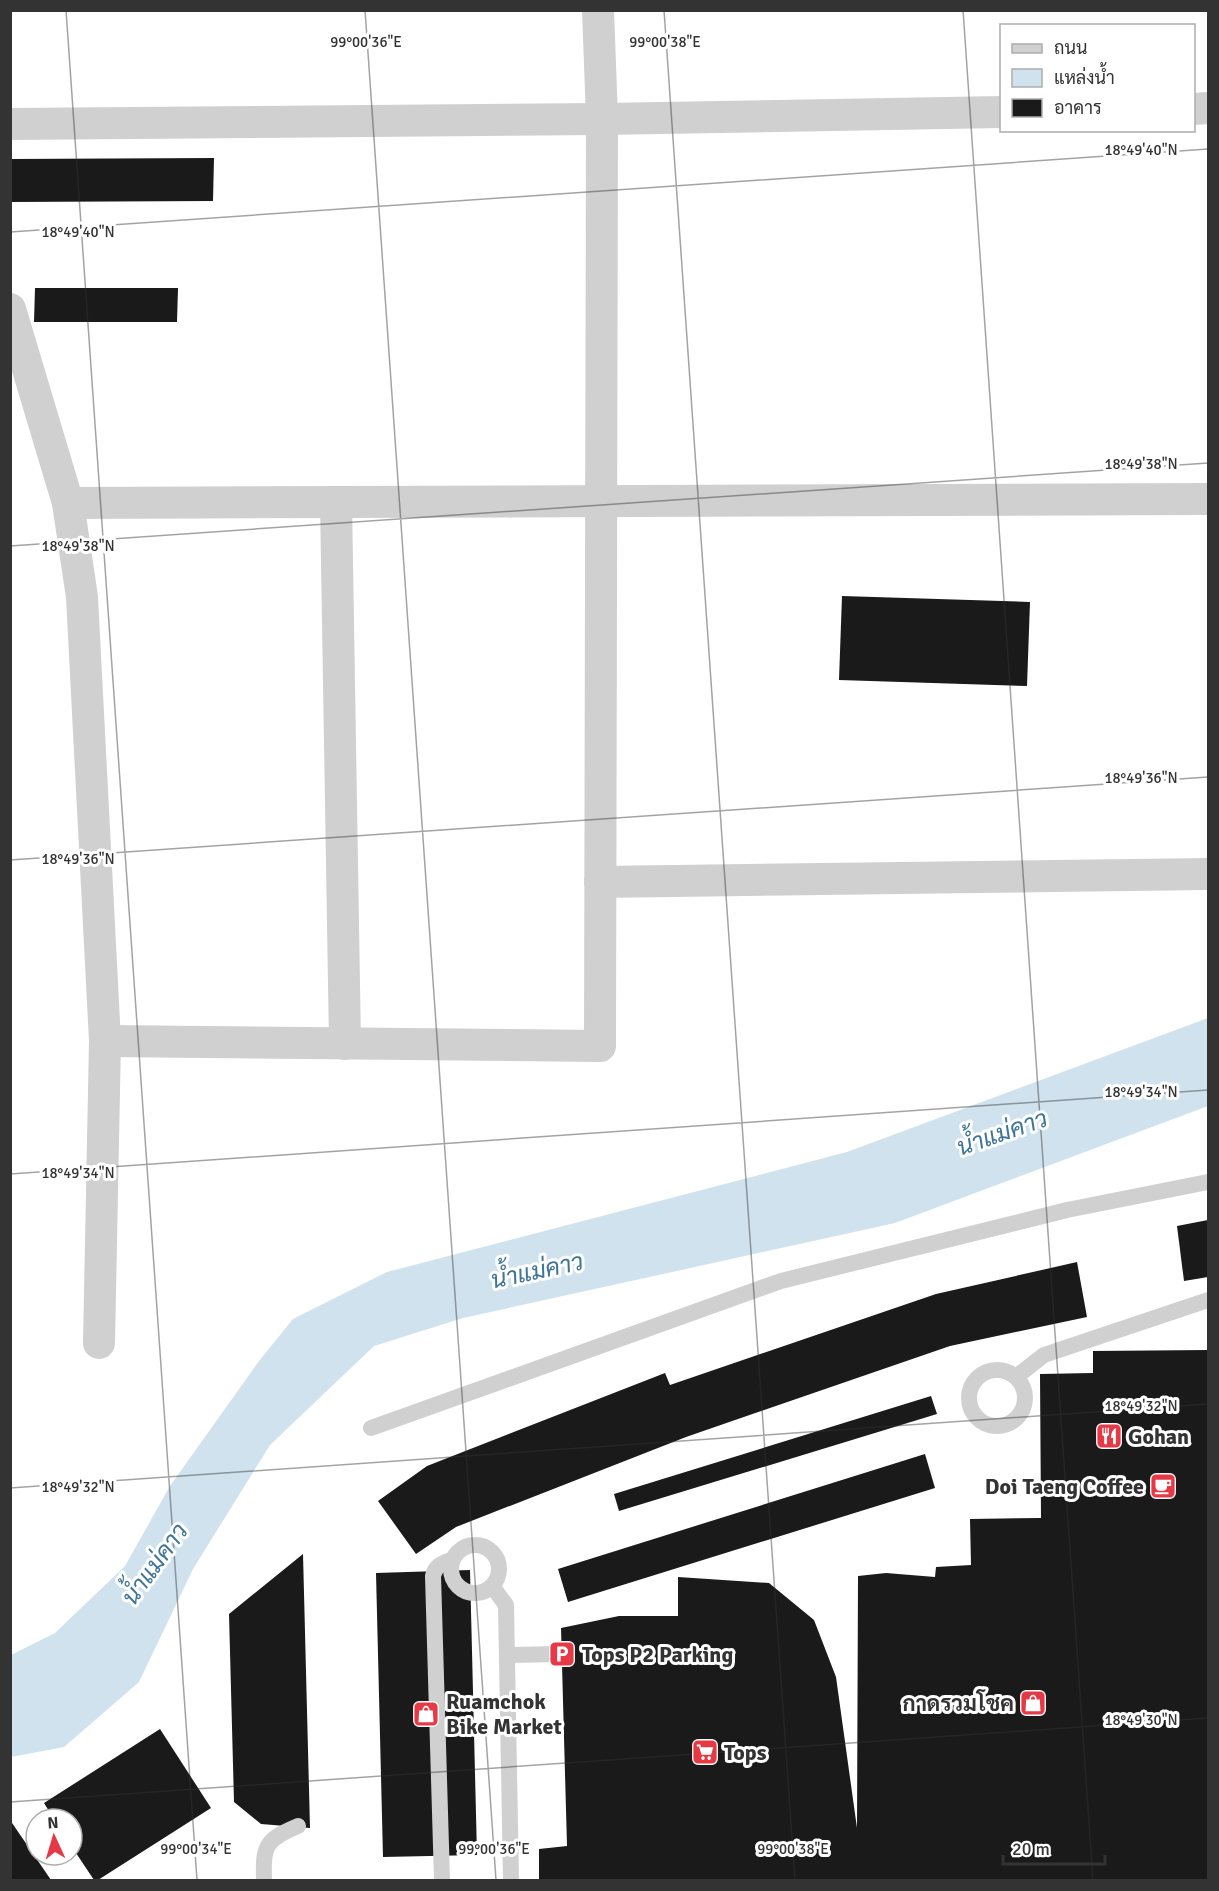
<svg xmlns="http://www.w3.org/2000/svg" width="1219" height="1891" font-family="Signika,Sarabun,sans-serif">
	<style>
		.water { fill: #cfe2ee }
		.building { fill: #1a1a1a }
		.lines { fill: none; stroke-linecap: round; stroke-linejoin: round }
		.service { stroke: #d0d0d0; stroke-width: 16 }
		.minor { stroke: #d0d0d0; stroke-width: 32 }
		.ticks { fill: none; stroke: #333; stroke-width: 1.5; stroke-opacity: 0.45 }
		.labels { text-anchor: middle; dominant-baseline: central; stroke-width: 6; stroke-linejoin: round; paint-order: stroke }
		.poi-label { font-size: 22px; font-weight: bold; fill: #333; stroke: #fff; text-anchor: start }
		.water-label { font-size: 24px; font-style: italic; fill: #3f7597; stroke: #fff }
		.ticks-label { font-size: 15px; text-anchor: middle; fill: #333; stroke: #fff; stroke-width: 6; stroke-linejoin: round; paint-order: stroke }
	</style>
	<rect width="100%" height="100%" fill="#fff"/>
	<path class="water" d="M1208,1018V1106L895,1223L463,1318L374,1346L270,1445L193,1569L139,1682L64,1747L11,1757V1655L55,1633L125,1566L170,1486L259,1361L293,1319L387,1272L847,1152Z"/>
	<g class="building">
		<path d="M214,158L213,201L10,202V159Z"/>
		<path d="M35,288H178L177,322H34Z"/>
		<path d="M842,596L1030,602L1027,686L839,680Z"/>
		<path d="M1208,1220V1277L1184,1281L1177,1226Z"/>
		<path d="M1077,1262L1087,1317L950,1346L686,1437L456,1527L416,1554L378,1501L427,1466L665,1373L670,1385L936,1294Z"/>
		<path d="M1208,1350V1880H539V1849L567,1846L561,1628L619,1616H678V1577L769,1583L814,1620L836,1677L857,1828L858,1576L886,1573L935,1577L936,1567L971,1565L970,1519L1041,1518L1040,1374L1093,1373V1351Z"/>
		<path d="M931,1396L937,1414L619,1511L614,1494Z"/>
		<path d="M925,1454L935,1488L568,1602L558,1569Z"/>
		<path d="M303,1554L310,1828L261,1824L234,1802L229,1614Z"/>
		<path d="M470,1570L477,1855L383,1857L376,1573Z"/>
		<path d="M160,1729L211,1808L98,1880H94L72,1847V1819H54L44,1803Z"/>
		<path d="M10,1820L51,1880H10Z"/>
	</g>
	<g class="lines">
		<g class="service">
			<circle cx="997" cy="1398" r="28"/>
			<path d="M1016,1377L1044,1355L1208,1300"/>
			<path d="M371,1428L781,1281L1067,1210L1208,1182"/>
			<circle cx="475" cy="1569" r="24"/>
			<path d="M492,1586L506,1605L511,1880"/>
			<path d="M507,1655L562,1654"/>
			<path d="M264,1880C263,1846 265,1840 298,1826"/>
			<path d="M442,1880L433,1576C435,1566 442,1563 451,1560"/>
		</g>
		<g class="minor">
			<path d="M1194,109L1208,108"/>
			<path d="M10,124L602,119L1002,112"/>
			<path d="M10,309L68,503L82,597L105,1041L99,1343"/>
			<path d="M336,502L345,1044"/>
			<path d="M68,503L1208,499"/>
			<path d="M600,882L1208,874"/>
			<path d="M105,1041L600,1046L602,119L598,10"/>
		</g>
	</g>
	<path class="ticks" d="M66,10L197,1880M365,10L496,1880M664,10L795,1880M963,10L1093,1880M10,232L1208,149M10,546L1208,463M10,860L1208,777M10,1174L1208,1090M10,1488L1208,1404M10,1802L1208,1718"/>
	<defs>
		<symbol id="restaurant-square" viewBox="-11 -11 22 22"><rect x="-9" y="-9" width="18" height="18" rx="4" fill="#e63946" stroke="#fff"/><path d="M-5-6h1v4h1v-4h1v4h1v-4h1v5L-1.5 .5V6h-2V.5L-5-1ZM5-6V6H3V1.5H1.5Q1.5-4 5-6Z" fill="#fff"/></symbol>
		<symbol id="cafe-square" viewBox="-11 -11 22 22"><rect x="-9" y="-9" width="18" height="18" rx="4" fill="#e63946" stroke="#fff"/><path d="M-5.5-4.5H6V0H3Q3 3.5 0 3.5H-2.5Q-5.5 3.5-5.5 0ZM3-3.2v2h1.7v-2ZM-6 4.5H4V6H-6Z" fill="#fff"/></symbol>
		<symbol id="parking-square" viewBox="-11 -11 22 22"><rect x="-9" y="-9" width="18" height="18" rx="4" fill="#e63946" stroke="#fff"/><path d="M-3.5-5.5H1a3.5 3.5 0 0 1 0 7H-1V5.5H-3.5ZM-1-3.4V-.6H.8a1.4 1.4 0 0 0 0-2.8Z" fill="#fff"/></symbol>
		<symbol id="shop-square" viewBox="-11 -11 22 22"><rect x="-9" y="-9" width="18" height="18" rx="4" fill="#e63946" stroke="#fff"/><path d="M-5-2.5h2.3a2.7 3.5 0 0 1 5.4 0H5L5.5 6h-11ZM-1.5-2.5h3a1.5 2.3 0 0 0-3 0Z" fill="#fff"/></symbol>
		<symbol id="supermarket-square" viewBox="-11 -11 22 22"><rect x="-9" y="-9" width="18" height="18" rx="4" fill="#e63946" stroke="#fff"/><path d="M-6-5.5h2.5l.6 2H6L4.5 2H-2.5L-4.4-4H-6ZM-1.5 3.2a1.3 1.3 0 1 0 .1 0ZM3 3.2a1.3 1.3 0 1 0 .1 0Z" fill="#fff"/></symbol>
	</defs>
	<g fill-rule="evenodd">
		<use href="#restaurant-square" x="1094" y="1421" width="30" height="30"/>
		<use href="#cafe-square" x="1148" y="1471" width="30" height="30"/>
		<use href="#parking-square" x="547" y="1639" width="30" height="30"/>
		<use href="#shop-square" x="1018" y="1688" width="30" height="30"/>
		<use href="#shop-square" x="411" y="1699" width="30" height="30"/>
		<use href="#supermarket-square" x="690" y="1737" width="30" height="30"/>
	</g>
	<g class="labels">
		<g class="poi-label">
			<text x="1128" y="1436">Gohan</text>
			<text x="1144" y="1486" text-anchor="end">Doi Taeng Coffee</text>
			<text x="582" y="1654">Tops P2 Parking</text>
			<text x="446" y="1701">Ruamchok<tspan x="446" dy="25">Bike Market</tspan></text>
			<text x="1014" y="1703" text-anchor="end">กาดรวมโชค</text>
			<text x="724" y="1752">Tops</text>
		</g>
		<g class="water-label">
			<text transform="translate(1002 1133) rotate(-19)">น้ำแม่คาว</text>
			<text transform="translate(537 1271) rotate(-12)">น้ำแม่คาว</text>
			<text transform="translate(155 1564) rotate(-54)">น้ำแม่คาว</text>
		</g>
	</g>
	<g class="ticks-label">
		<text x="366" y="47">99°00'36"E</text>
		<text x="665" y="47">99°00'38"E</text>
		<text x="1141" y="155">18°49'40"N</text>
		<text x="78" y="237">18°49'40"N</text>
		<text x="1141" y="469">18°49'38"N</text>
		<text x="78" y="551">18°49'38"N</text>
		<text x="1141" y="783">18°49'36"N</text>
		<text x="78" y="864">18°49'36"N</text>
		<text x="1141" y="1097">18°49'34"N</text>
		<text x="78" y="1178">18°49'34"N</text>
		<text x="1141" y="1411">18°49'32"N</text>
		<text x="78" y="1492">18°49'32"N</text>
		<text x="1141" y="1725">18°49'30"N</text>
		<text x="196" y="1854">99°00'34"E</text>
		<text x="494" y="1854">99°00'36"E</text>
		<text x="793" y="1854">99°00'38"E</text>
	</g>
	<rect width="1219" height="1891" fill="none" stroke="#333333" stroke-width="24"/>
	<rect x="1000" y="24" width="195" height="108" fill="#ffffff" stroke="#adadad" stroke-width="1.5"/>
	<rect x="1012" y="44" width="30" height="9" fill="#d0d0d0" stroke="#adadad" stroke-width="1.5"/>
	<text x="1054" y="54" font-size="18" fill="#333333">ถนน</text>
	<rect x="1012" y="69" width="30" height="18" fill="#cfe2ee" stroke="#adadad" stroke-width="1.5"/>
	<text x="1054" y="84" font-size="18" fill="#333333">แหล่งน้ำ</text>
	<rect x="1012" y="99" width="30" height="18" fill="#1a1a1a" stroke="#adadad" stroke-width="1.5"/>
	<text x="1054" y="114" font-size="18" fill="#333333">อาคาร</text>
	<g transform="translate(54 1837) rotate(356)"><circle r="28" fill="#ffffff" stroke="#adadad" stroke-width="1.5"/>
	<path d="M0-4.5L10 22L0 15L-10 22Z" fill="#e63946"/>
	<text y="-9" font-size="16" font-weight="bold" text-anchor="middle" fill="#333333">N</text>
	</g>
	<path d="M1003 1855v9h102v-9" fill="none" stroke="#333333" stroke-width="3"/>
	<text x="1012" y="1855" font-size="18" fill="#333333" stroke="#ffffff" stroke-width="4.5" paint-order="stroke">20 m</text>
</svg>
